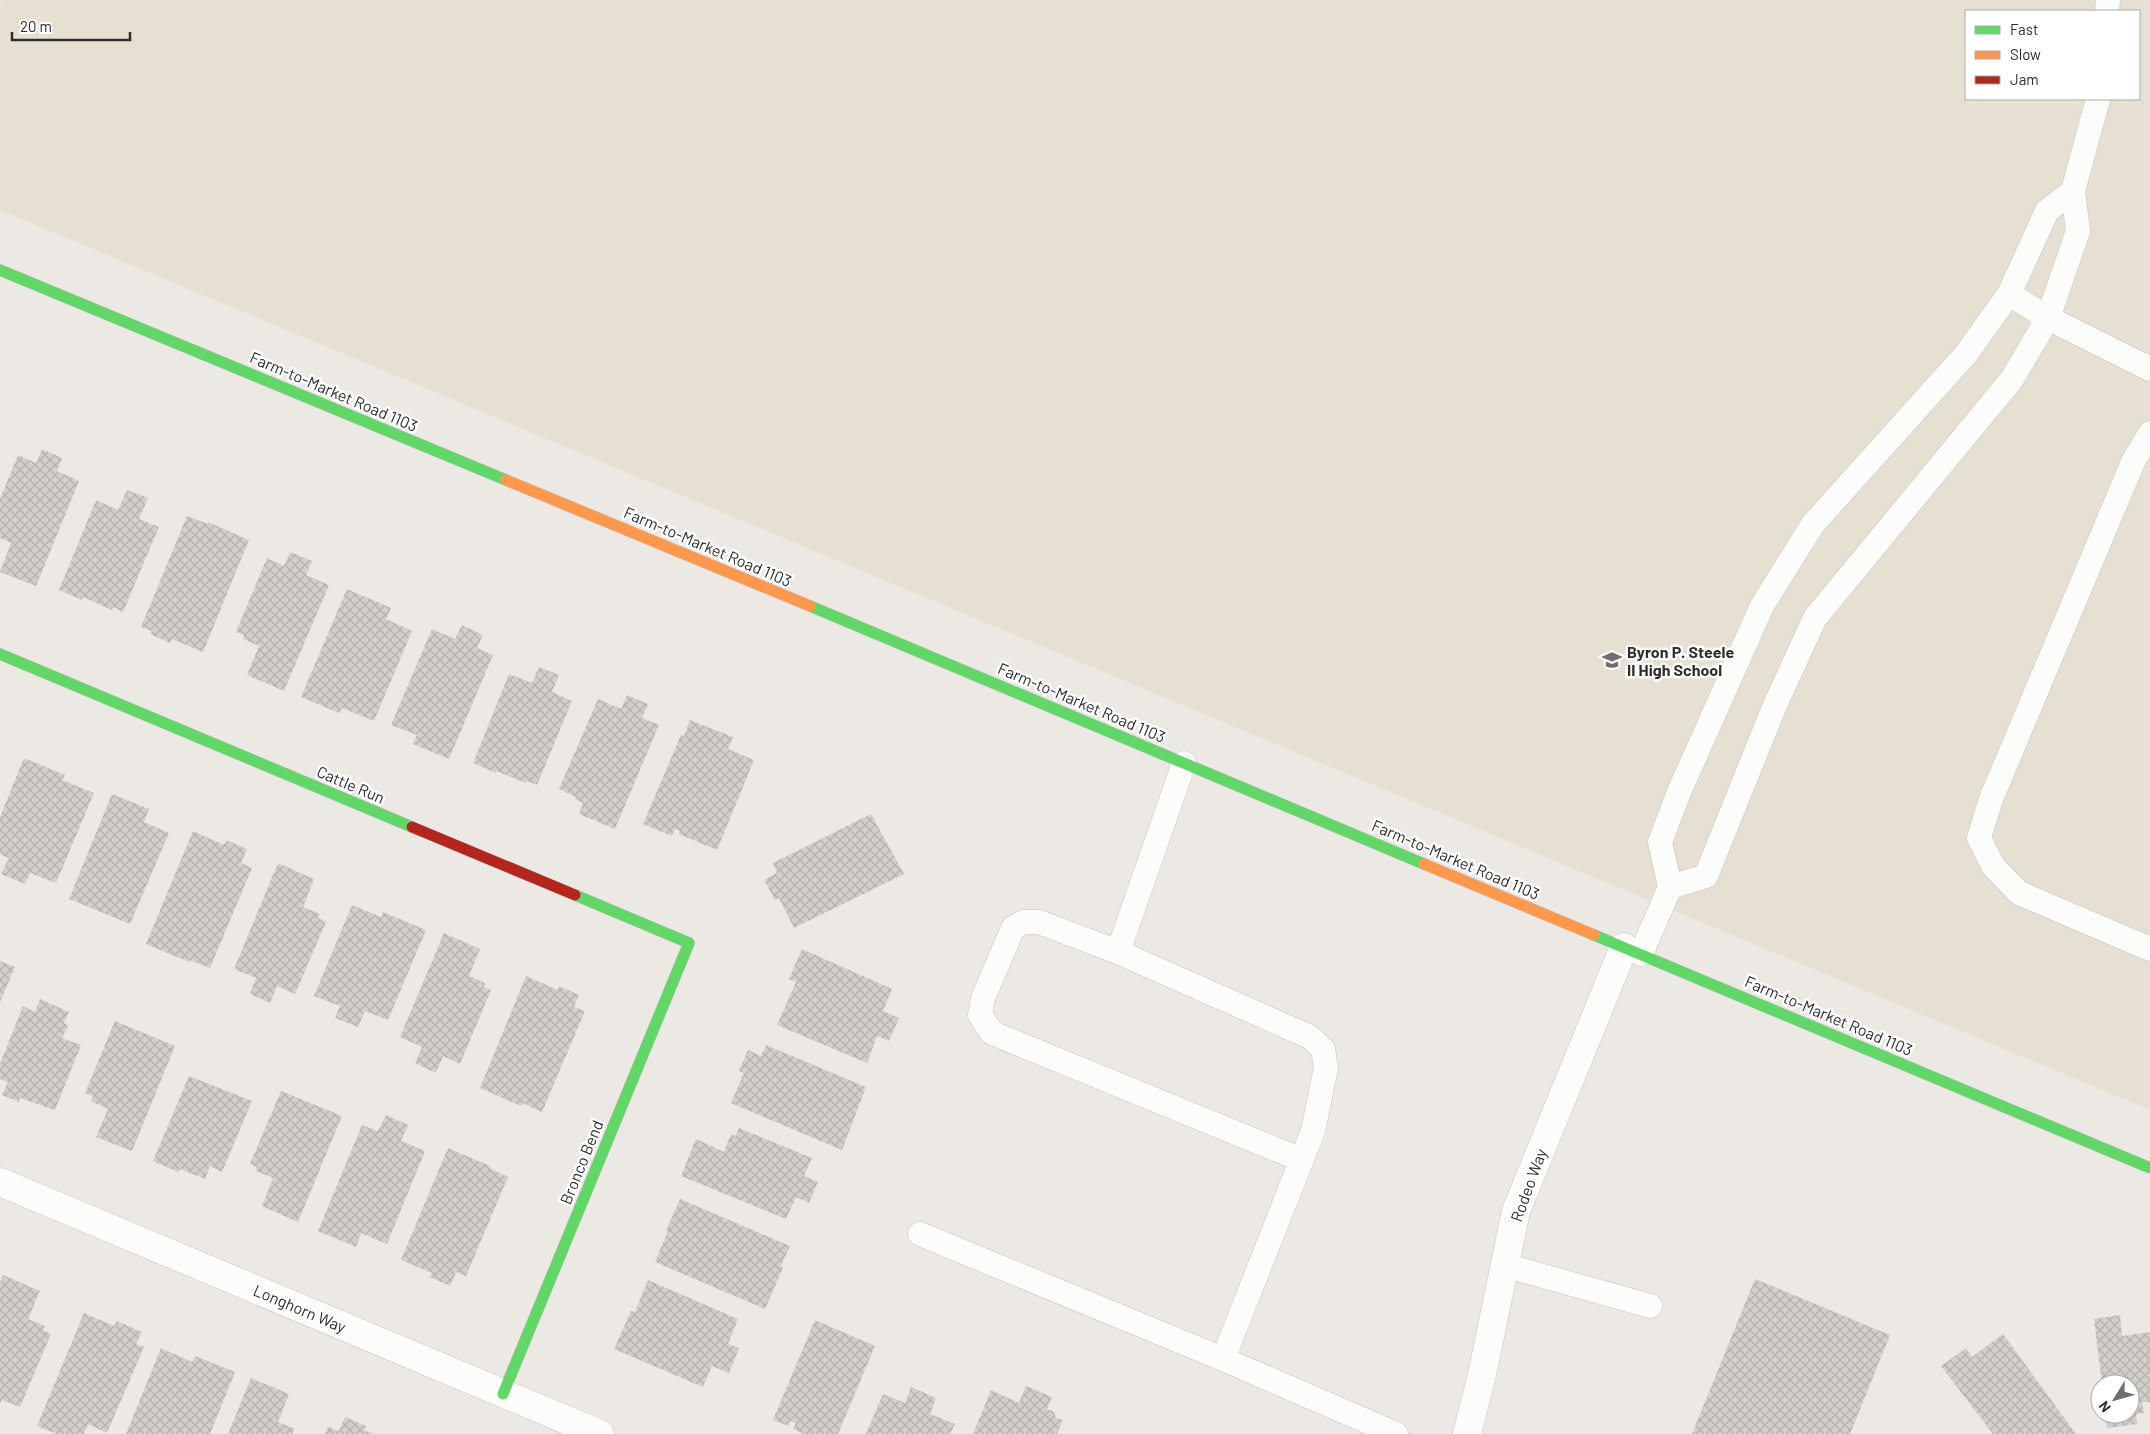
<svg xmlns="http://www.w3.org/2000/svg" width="2150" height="1434" font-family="Barlow,sans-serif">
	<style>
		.education { fill: #e6e0d3; fill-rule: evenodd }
		.building { fill: url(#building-cross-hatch) }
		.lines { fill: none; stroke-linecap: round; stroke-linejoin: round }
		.lane-casing { stroke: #c5c4c5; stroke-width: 25 }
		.street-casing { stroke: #c5c4c5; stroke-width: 29 }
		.fast-casing { stroke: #c5c4c5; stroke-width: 12 }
		.slow-casing { stroke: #c5c4c5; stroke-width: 12 }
		.jam-casing { stroke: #c5c4c5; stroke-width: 12 }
		.lane { stroke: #fcfcfb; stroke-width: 24 }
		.street { stroke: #fcfcfb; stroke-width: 28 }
		.fast { stroke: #63d668; stroke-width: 11 }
		.slow { stroke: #ff974d; stroke-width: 11 }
		.jam { stroke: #b3261e; stroke-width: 11 }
		.labels { text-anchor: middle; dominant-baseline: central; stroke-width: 5; stroke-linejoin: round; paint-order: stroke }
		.street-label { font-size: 16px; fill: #2e2e2e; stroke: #fff }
		.poi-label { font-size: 16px; font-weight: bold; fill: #2e2e2e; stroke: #fff; text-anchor: start }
	</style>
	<defs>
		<pattern id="building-cross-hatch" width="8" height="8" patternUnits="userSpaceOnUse" patternTransform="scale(1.25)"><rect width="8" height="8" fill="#d1cecb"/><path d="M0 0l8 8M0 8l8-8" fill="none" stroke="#b4b1af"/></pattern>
	</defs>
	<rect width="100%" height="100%" fill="#ece8e4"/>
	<path class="education" d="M2,0H2150V1110L0,210V5ZM1966,11H2139V99H1966Z"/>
	<g class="building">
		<path d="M42,449L62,458L57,471L79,481L36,586L0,572L11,543L0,538V499L18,455L36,463Z"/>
		<path d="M127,490L148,498L139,519L159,527L123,612L113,607L112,610L83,597L82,600L59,590L96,500L118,510Z"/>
		<path d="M187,516L208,524V522L249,540L203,652L172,639L170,643L150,634L152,631L141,627Z"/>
		<path d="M290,552L312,561L306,575L329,585L284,691L247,675L259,646L243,639L244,635L236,632L267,558L284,566Z"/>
		<path d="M347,589L391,608L386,619L412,631L374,721L342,708L339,713L301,697Z"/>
		<path d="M462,625L483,635L477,648L493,655L449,759L413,744L417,735L391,725L432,629L455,639Z"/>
		<path d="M539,667L559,675L552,692L572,701L537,785L527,781L526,783L496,771V773L473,763L509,674L532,683Z"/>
		<path d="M627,695L648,704L642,718L659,725L615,829L579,814L583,803L575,799L576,797L559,789L598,699L621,709Z"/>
		<path d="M690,720L733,737L728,749L754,760L717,850L679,834L680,831L675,829L672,836L643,824L681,735L684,736Z"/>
		<path d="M24,758L65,775L62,780L94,793L56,883L30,873L25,884L1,874L9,858L0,854V817Z"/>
		<path d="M112,794L149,809L144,822L169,833L130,924L69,899Z"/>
		<path d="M871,814L904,874L794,928L779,898L775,900L764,880L777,873L773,863Z"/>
		<path d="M193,831L224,845L226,840L247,849L241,863L252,868L210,968L189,960V962L146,944Z"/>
		<path d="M278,863L314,879L303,907L320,914L318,918L326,922L295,994L277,986L270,1003L250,994L256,978L234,969Z"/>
		<path d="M352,905L381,917L383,912L426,930L388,1020L365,1011L358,1027L335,1018L340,1006L314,996Z"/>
		<path d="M444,933L480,949L469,976L485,983L484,987L491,990L460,1064L443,1056L436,1073L415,1063L422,1047L400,1037Z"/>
		<path d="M802,949L892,989L883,1011L899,1018L889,1041L877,1036L867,1063L777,1025L796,982L789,979Z"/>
		<path d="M0,961L15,967L0,1002Z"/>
		<path d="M526,976L558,990L559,986L579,995L574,1007L585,1011L542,1112L522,1103L521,1106L480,1088Z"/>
		<path d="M40,999L69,1012L64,1023L68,1026L62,1038L81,1045L55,1110L20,1098L19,1102L2,1095L8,1082L0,1079V1064L23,1006L35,1012Z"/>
		<path d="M115,1021L175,1046L132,1151L96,1137L108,1109L91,1101L93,1096L85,1093Z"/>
		<path d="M766,1045L866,1087L842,1150L731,1103L744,1073L739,1071L748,1050L761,1056Z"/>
		<path d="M189,1076L252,1101L222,1172L210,1166L205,1179L180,1169L178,1172L153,1161Z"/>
		<path d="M281,1091L342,1116L298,1222L262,1206L273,1178L256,1171L257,1167L250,1164Z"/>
		<path d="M386,1115L408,1125L401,1141L425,1151L387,1244L361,1233L356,1247L318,1231L362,1125L378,1131Z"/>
		<path d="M739,1128L812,1158L804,1176L818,1182L809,1203L796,1197L786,1219L681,1176L696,1139L724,1152L731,1134L736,1136Z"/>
		<path d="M448,1148L490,1166L489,1168L508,1177L466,1276L456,1272L450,1286L430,1277L432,1273L401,1260Z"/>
		<path d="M680,1199L790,1246L781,1266L783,1268L765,1309L655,1262L668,1231H666Z"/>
		<path d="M3,1275L40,1291L28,1319L45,1326L43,1330L51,1334L20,1407L2,1400L0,1404V1283Z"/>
		<path d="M1755,1279L1890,1335L1850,1434H1692Z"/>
		<path d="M648,1280L738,1319L728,1344L739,1348L729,1373L712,1366L703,1387L614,1349L631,1311L635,1312Z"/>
		<path d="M84,1313L114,1326L117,1321L142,1332L136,1344L144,1347L107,1433L88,1424L84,1434H57L37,1426Z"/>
		<path d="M2120,1315L2122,1336L2150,1332V1402H2142L2144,1413L2136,1414L2137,1424L2107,1428L2106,1414H2130V1384H2102L2094,1319Z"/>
		<path d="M815,1320L875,1346L838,1434H804L793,1429L796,1423L790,1421L789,1426L773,1420Z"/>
		<path d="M2003,1334L2076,1434H1993L1941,1366L1966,1348L1972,1357Z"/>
		<path d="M161,1348L192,1362L195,1356L235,1372L210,1434H126Z"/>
		<path d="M251,1378L289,1394L278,1422L295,1429L292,1434H228Z"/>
		<path d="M1026,1386L1052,1397L1047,1409L1054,1412L1056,1418L1063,1420L1057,1434H973L991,1390L1019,1403Z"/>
		<path d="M911,1387L936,1398L930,1414L955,1424L950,1434H866L883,1394L905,1403Z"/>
		<path d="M345,1417L366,1426L364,1430L373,1434H325L328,1427L339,1431Z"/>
	</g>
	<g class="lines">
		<defs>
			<g id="lane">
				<path d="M2107,11L2108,0"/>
				<path d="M2009,294L2048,318L2150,369"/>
				<path d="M2150,433L2133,462L1991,799L1979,838L1993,866L2019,893L2150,949"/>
				<path d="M1184,763L1118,952L1310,1037L1323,1049L1326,1068L1313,1131L1223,1359L1396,1434"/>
				<path d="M1670,887L1706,876L1775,705L1815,618L2012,379L2048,318L2078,231L2073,191L2098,99"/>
				<path d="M1118,952L1039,922H1024L1013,928L983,998L980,1015L992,1033L1302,1160"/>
				<path d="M1641,954L1670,887L1660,842L1679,792L1762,606L1813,524L1966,354L2009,294L2047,211L2073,191"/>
				<path d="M920,1234L1223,1359"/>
				<path d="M1504,1265L1650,1306"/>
			</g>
			<g id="street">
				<path d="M0,1182L600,1434"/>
				<path d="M1467,1434L1482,1375L1516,1211L1624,947"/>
			</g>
			<g id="fast">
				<path d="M0,270L506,480"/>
				<path d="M810,606L1424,864"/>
				<path d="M0,654L412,827"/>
				<path d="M1594,935L2150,1168"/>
				<path d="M503,1394L689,943L575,895"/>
			</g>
			<g id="slow">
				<path d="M506,480L810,606"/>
				<path d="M1424,864L1594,935"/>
			</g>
			<path id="jam" d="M412,827L575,895"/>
		</defs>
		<use href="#lane" class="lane-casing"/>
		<use href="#street" class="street-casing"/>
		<use href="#fast" class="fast-casing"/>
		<use href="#slow" class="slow-casing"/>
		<use href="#jam" class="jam-casing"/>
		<use href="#lane" class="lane"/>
		<use href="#street" class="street"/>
		<use href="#fast" class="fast"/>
		<use href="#slow" class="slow"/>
		<use href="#jam" class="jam"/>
	</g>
	<defs>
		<symbol id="school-bare" viewBox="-9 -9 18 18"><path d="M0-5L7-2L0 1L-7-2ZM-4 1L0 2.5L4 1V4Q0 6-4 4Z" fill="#706f6e" stroke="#fff" stroke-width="2.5" paint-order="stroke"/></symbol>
	</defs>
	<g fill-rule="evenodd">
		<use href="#school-bare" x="1598" y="646" width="28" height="28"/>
	</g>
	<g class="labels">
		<g class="street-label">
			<text transform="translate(334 391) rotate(23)">Farm-to-Market Road 1103</text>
			<text transform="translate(708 546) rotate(23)">Farm-to-Market Road 1103</text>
			<text transform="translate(1082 702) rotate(23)">Farm-to-Market Road 1103</text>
			<text transform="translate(351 784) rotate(23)">Cattle Run</text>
			<text transform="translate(1456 859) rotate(23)">Farm-to-Market Road 1103</text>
			<text transform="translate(1829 1015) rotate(23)">Farm-to-Market Road 1103</text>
			<text transform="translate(581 1162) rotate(-68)">Bronco Bend</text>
			<text transform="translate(1528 1185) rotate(-70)">Rodeo Way</text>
			<text transform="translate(300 1308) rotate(23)">Longhorn Way</text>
		</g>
		<g class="poi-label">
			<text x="1627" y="651">Byron P. Steele<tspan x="1627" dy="18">II High School</tspan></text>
		</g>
	</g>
	<rect x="1965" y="10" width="175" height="90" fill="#ffffff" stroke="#ababab"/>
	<rect x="1975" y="26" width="25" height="8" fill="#63d668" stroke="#ababab"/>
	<text x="2010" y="35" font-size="15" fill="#2e2e2e">Fast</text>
	<rect x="1975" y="51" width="25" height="8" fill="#ff974d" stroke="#ababab"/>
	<text x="2010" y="60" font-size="15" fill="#2e2e2e">Slow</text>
	<rect x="1975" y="76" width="25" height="8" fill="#b3261e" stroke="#ababab"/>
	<text x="2010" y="85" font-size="15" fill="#2e2e2e">Jam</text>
	<g transform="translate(2115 1399) rotate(233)"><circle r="24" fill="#ffffff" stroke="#ababab"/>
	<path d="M0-4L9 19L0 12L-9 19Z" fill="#706f6e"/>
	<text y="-8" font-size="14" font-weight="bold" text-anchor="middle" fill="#2e2e2e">N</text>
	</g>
	<path d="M12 32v8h118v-8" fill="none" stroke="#2e2e2e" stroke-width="2.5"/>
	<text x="20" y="32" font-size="15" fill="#2e2e2e" stroke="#ffffff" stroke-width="4" paint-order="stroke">20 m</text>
</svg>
